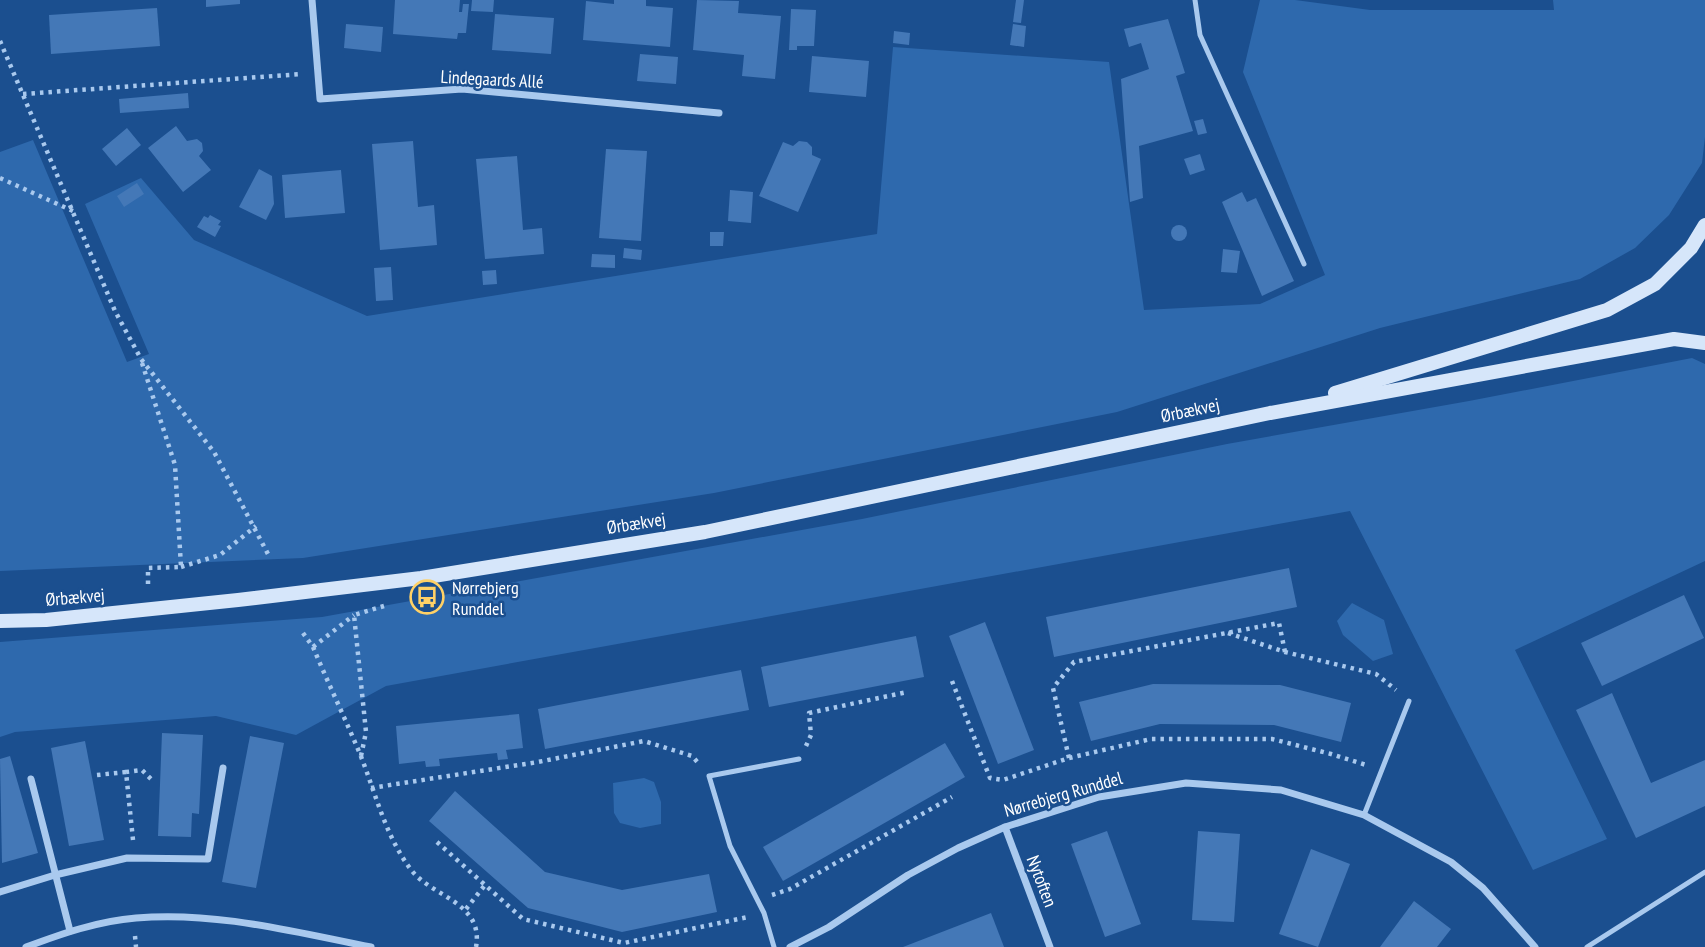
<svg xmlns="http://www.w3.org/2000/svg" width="1705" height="947" font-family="'PT Sans Narrow',sans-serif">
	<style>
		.green { fill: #2e69ad }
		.building { fill: #4478b7 }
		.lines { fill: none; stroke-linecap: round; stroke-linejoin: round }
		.path { stroke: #a9c9ee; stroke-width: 4.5; stroke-dasharray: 3.5 5; stroke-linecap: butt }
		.service { stroke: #a9c9ee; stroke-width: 5 }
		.minor { stroke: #a9c9ee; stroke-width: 7 }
		.secondary { stroke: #d6e6fa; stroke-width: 14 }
		.labels { text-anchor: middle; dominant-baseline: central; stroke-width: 5; stroke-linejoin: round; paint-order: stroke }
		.street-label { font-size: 18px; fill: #fff; stroke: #1b4f8f }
		.poi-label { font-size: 18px; fill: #fff; stroke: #1b4f8f; text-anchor: start }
	</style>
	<rect width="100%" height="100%" fill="#1b4f8f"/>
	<g class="green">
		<path d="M1260,0H1295L1370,10H1554L1553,0H1705V137L1702,163L1669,215L1635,248L1580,279L1380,328L1117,412L714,493L303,558L0,571V152L33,140L127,362L149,354L85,204L141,178L194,240L367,316L877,234L893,47L1109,62L1144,310L1260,304L1325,275L1243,72Z"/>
		<path d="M1692,358L1705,364V561L1515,650L1607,839L1533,870L1350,511L386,686L296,735L216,716L15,732L0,737V642L322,617L862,519L1227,444L1469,401Z"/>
		<path d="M1352,603L1384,620L1393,654L1373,661L1343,635L1337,621Z"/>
		<path d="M644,778L654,782L661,802V824L640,828L620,823L614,813L613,783Z"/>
	</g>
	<g class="building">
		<path d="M206,0H240V4L206,7Z"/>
		<path d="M395,0H460L459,12H462L463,4H469L466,33H458L457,39L393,34Z"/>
		<path d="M472,0H494L493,12L471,11Z"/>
		<path d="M614,0H646V6L673,8L670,47L583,40L586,1L614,4Z"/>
		<path d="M697,0L739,1L738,13L781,16L775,79L742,76L744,55L693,50Z"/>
		<path d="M1016,0H1024L1021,23L1013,22Z"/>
		<path d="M157,8L160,46L51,54L49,15Z"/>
		<path d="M791,9L816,10L814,46H797V50H789Z"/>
		<path d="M495,14L554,18L551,54L492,50Z"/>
		<path d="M1168,19L1185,73L1176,76L1193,131L1139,146L1143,198L1130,202L1121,79L1149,69L1141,43L1129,47L1124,29Z"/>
		<path d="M346,24L383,27L381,52L344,48Z"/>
		<path d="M1013,24L1026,26L1024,47L1010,45Z"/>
		<path d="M894,31L910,33L909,45L893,43Z"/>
		<path d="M640,54L678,57L676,84L637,81Z"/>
		<path d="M812,56L869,61L866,97L809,92Z"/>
		<path d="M188,93L189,108L120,113L119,99Z"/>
		<path d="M1203,119L1207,133L1198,135L1194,121Z"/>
		<path d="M176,126L187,141L197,139L202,143L203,151L199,156L211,170L183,192L148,148Z"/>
		<path d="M127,128L141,145L116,166L102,149Z"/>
		<path d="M413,141L418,207L434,205L437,245L380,250L372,144Z"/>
		<path d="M799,141L807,142L812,147V155L821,159L798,212L759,196L783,142L793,146Z"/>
		<path d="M606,149L647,151L641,241L599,238Z"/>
		<path d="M1200,154L1205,170L1190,175L1184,159Z"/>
		<path d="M517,156L523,230L542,228L544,254L485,259L476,159Z"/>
		<path d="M259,169L272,176L274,204L266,220L239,207Z"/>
		<path d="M341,170L345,213L285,218L282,175Z"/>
		<path d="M137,183L144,194L124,207L117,196Z"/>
		<path d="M730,190L753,192L751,223L728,221Z"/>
		<path d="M1242,192L1247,202L1256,198L1294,281L1262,296L1222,202Z"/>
		<path d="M210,215L221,221L218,225L221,226L215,237L197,227L204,216L208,218Z"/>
		<circle cx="1179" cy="233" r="8"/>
		<path d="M710,232H724L723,246H710Z"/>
		<path d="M624,248L642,250L641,260L623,258Z"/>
		<path d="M1223,249L1240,251L1237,273L1221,272Z"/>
		<path d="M592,254L615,255V268L591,267Z"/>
		<path d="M391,267L393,300L376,301L374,268Z"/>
		<path d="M496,270L497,284L483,285L482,271Z"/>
		<path d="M1289,568L1297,607L1054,657L1046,617Z"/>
		<path d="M1684,595L1704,638L1602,686L1581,643Z"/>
		<path d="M985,622L1034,750L998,764L949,636Z"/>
		<path d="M916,636L924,677L769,707L761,667Z"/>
		<path d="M741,670L749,710L545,749L538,709Z"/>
		<path d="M1153,684L1280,685L1351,703L1341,742L1274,725L1160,724L1091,741L1079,702Z"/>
		<path d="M1612,693L1651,783L1705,760V806L1636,838L1576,710Z"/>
		<path d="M519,714L523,748L506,750L508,759L498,760L497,753L439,759L440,766L426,767L425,761L399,764L396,726Z"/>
		<path d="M162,733L203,735L199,814L192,813L191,837L158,836Z"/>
		<path d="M250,736L284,743L256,888L222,882Z"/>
		<path d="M85,741L104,840L69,846L51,748Z"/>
		<path d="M945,743L965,777L783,881L763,847Z"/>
		<path d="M10,756L38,853L2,863L0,759Z"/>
		<path d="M455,791L545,872L622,890L709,874L717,912L622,932L528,908L429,821Z"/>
		<path d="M1107,831L1141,924L1105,937L1071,844Z"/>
		<path d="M1198,831L1240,834L1234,922L1192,920Z"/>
		<path d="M1311,849L1350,864L1318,947L1279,934Z"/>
		<path d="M1414,901L1451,929L1437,947H1380Z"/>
		<path d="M991,913L1004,947H903Z"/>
	</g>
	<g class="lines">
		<g class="path">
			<path d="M0,41L115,311L141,359L214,452L268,554"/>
			<path d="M23,94L302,74"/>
			<path d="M0,178L73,211"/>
			<path d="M142,363L175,465L181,567L148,568V589"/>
			<path d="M181,567L220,555L256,526"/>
			<path d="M303,633L313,647C328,683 345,718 360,754C376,794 385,836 412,871C433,897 484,903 476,947"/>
			<path d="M1228,633L1285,652L1376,674L1396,690"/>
			<path d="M313,647L354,615"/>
			<path d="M952,681L990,778L1003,780L1069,758L1151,739H1272L1331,754L1366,765"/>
			<path d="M806,746L811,735L809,713L907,692"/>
			<path d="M361,756L366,732L354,615L384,606"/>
			<path d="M1069,758L1053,688L1074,662L1279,623L1285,652"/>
			<path d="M97,775L126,772"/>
			<path d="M371,788L538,762L644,741L692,756L700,765"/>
			<path d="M133,840L126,772L142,770L152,780"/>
			<path d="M437,842L523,919L624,943L748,917"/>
			<path d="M772,895L790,889L952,797"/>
			<path d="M466,909L485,885"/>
			<path d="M135,936L136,947"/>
		</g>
		<g class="service">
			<path d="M1195,0L1200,35L1304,264"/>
			<path d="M1364,815L1409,701"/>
			<path d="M774,947L764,913L730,846L709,776L799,759"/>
			<path d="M1587,947L1705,872"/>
		</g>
		<g class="minor">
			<path d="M312,0L320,99L462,89L719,113"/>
			<path d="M31,779L70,931"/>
			<path d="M1005,827L1050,947"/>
			<path d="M0,892L55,875L127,858L208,859L223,768"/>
			<path d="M26,947C61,934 98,921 136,918C215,911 294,932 371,947"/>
			<path d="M790,947L829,927L908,875L958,848L1005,827L1099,797L1186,783L1281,790L1364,815L1451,862L1483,888L1535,947"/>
		</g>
		<g class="secondary">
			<path d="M1335,393L1607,310L1655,284L1691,248L1705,225"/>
			<path d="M0,621L46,620L238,600L421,578L705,532L1270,413L1674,339L1705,343"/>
		</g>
	</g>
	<defs>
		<symbol id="bus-ring" viewBox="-11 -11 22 22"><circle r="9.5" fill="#1b4f8f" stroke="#ffd166" stroke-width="1.5"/><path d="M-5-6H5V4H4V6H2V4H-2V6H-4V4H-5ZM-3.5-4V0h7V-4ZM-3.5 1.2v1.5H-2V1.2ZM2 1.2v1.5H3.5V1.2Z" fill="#ffd166"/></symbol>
	</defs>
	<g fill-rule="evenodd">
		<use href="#bus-ring" x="408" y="578" width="38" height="38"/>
	</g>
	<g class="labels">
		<g class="street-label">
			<text transform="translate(492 79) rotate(3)">Lindegaards Allé</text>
			<text transform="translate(1190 410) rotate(-12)">Ørbækvej</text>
			<text transform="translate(636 523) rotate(-9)">Ørbækvej</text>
			<text transform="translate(75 597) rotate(-5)">Ørbækvej</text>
			<text transform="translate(1063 794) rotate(-16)">Nørrebjerg Runddel</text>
			<text transform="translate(1042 881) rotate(69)">Nytoften</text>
		</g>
		<g class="poi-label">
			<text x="452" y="587">Nørrebjerg<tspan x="452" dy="21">Runddel</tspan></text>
		</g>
	</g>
</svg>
